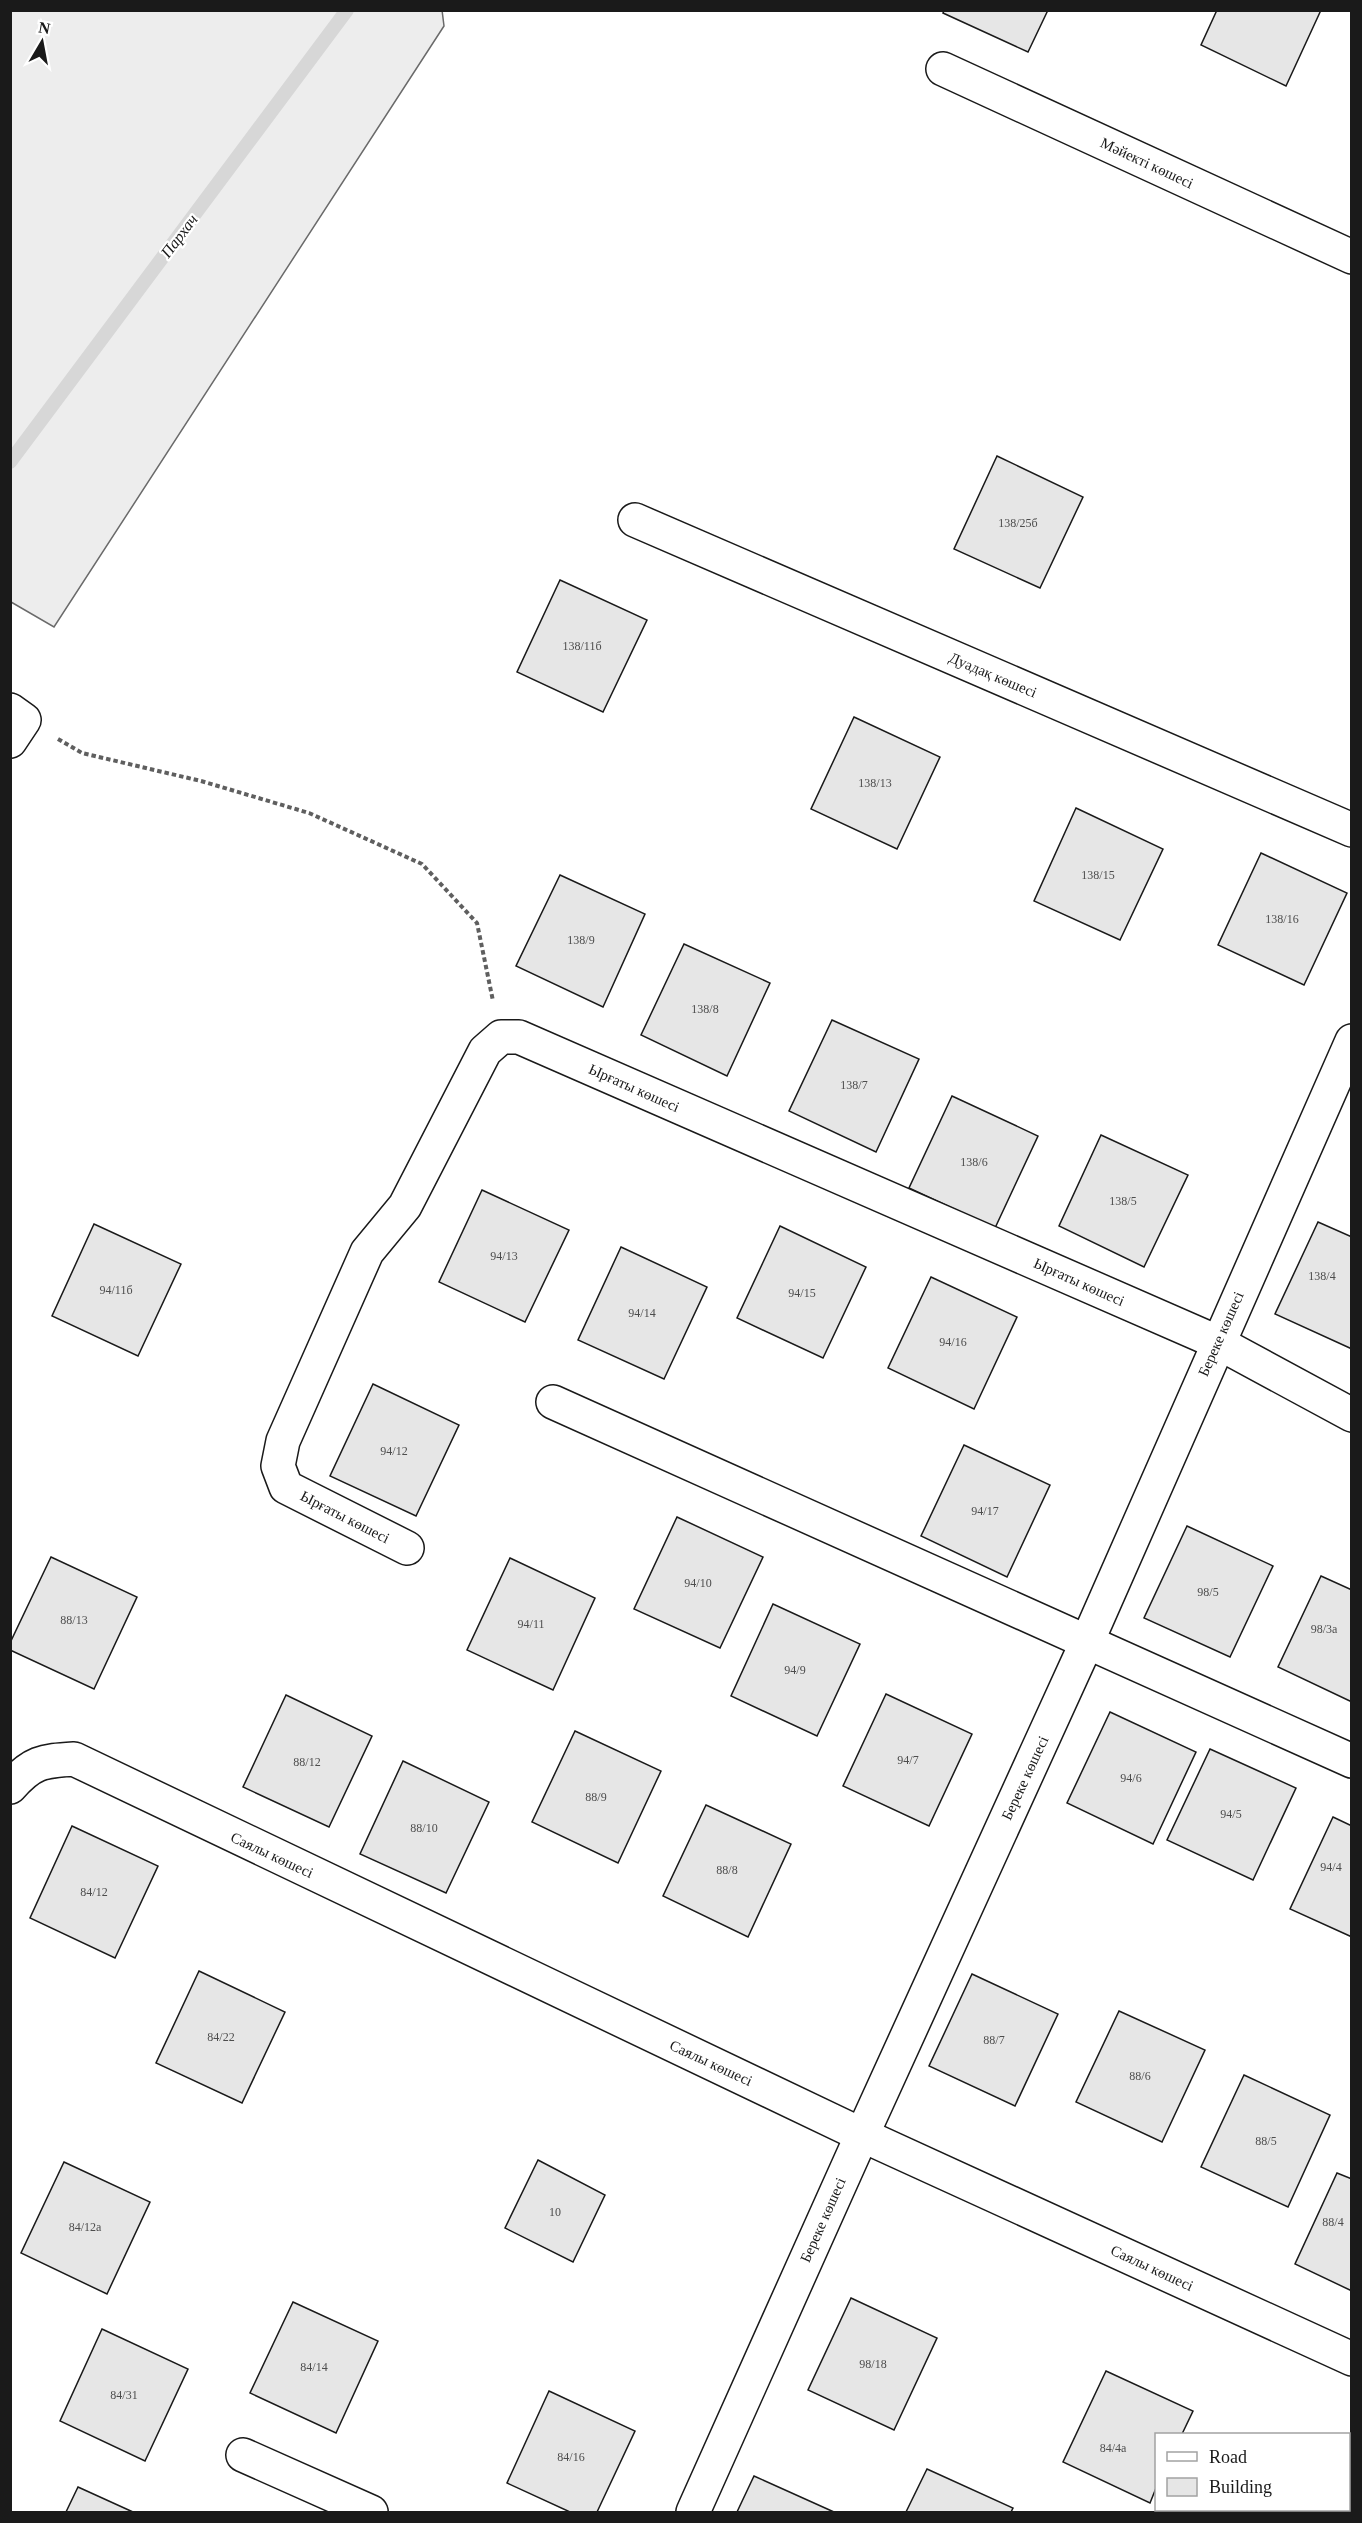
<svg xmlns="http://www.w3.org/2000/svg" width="1362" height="2523" font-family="'Times New Roman',serif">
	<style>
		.built { fill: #ededed; stroke: #6a6a6a; stroke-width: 1.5 }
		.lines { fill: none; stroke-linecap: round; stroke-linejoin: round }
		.stream { stroke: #d7d7d7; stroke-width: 14 }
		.building { fill: #e6e6e6; stroke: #1a1a1a; stroke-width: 1.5 }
		.minor-casing { stroke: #1a1a1a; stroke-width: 36 }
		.path { stroke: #5f5f5f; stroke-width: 4; stroke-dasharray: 4.5 3; stroke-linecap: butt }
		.minor { stroke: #fff; stroke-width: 33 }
		.labels { text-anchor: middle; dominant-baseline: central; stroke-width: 4.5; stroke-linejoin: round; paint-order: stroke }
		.number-label { font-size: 12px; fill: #4d4d4d }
		.street-label { font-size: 15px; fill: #1a1a1a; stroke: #fff }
		.water-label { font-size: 16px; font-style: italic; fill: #1a1a1a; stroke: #fff }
	</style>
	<rect width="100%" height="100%" fill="#fff"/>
	<path class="built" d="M11,10H442L444,26L54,627L11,602Z"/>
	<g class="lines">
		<path class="stream" d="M10,462L347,10"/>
	</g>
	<g class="building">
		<path d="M944,10H1048L1028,52L943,13Z"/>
		<path d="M1217,10H1321L1286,86L1201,45Z"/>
		<path d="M997,456L1083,497L1040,588L954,549Z"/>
		<path d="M560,580L647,620L603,712L517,672Z"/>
		<path d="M854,717L940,757L897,849L811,809Z"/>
		<path d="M1076,808L1163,849L1120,940L1034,901Z"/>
		<path d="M1261,853L1347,893L1304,985L1218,945Z"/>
		<path d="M560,875L645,914L603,1007L516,966Z"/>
		<path d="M684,944L770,983L727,1076L641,1035Z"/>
		<path d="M832,1020L919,1059L876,1152L789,1111Z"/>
		<path d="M952,1096L1038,1136L995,1228L909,1188Z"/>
		<path d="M1101,1135L1188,1175L1144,1267L1059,1226Z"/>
		<path d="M482,1190L569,1230L525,1322L439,1282Z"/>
		<path d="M1318,1222L1352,1237V1349L1275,1314Z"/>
		<path d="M94,1224L181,1264L138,1356L52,1316Z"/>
		<path d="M780,1226L866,1267L823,1358L737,1318Z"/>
		<path d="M621,1247L707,1287L664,1379L578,1340Z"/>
		<path d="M931,1277L1017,1317L974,1409L888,1368Z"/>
		<path d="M373,1384L459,1425L416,1516L330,1476Z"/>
		<path d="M964,1445L1050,1485L1007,1577L921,1536Z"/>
		<path d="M677,1517L763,1557L720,1648L634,1609Z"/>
		<path d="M1187,1526L1273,1566L1230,1657L1144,1618Z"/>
		<path d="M51,1557L137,1597L94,1689L10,1650V1643Z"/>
		<path d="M510,1558L595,1598L553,1690L467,1650Z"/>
		<path d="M1321,1576L1352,1590V1702L1278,1667Z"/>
		<path d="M773,1604L860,1644L817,1736L731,1696Z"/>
		<path d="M886,1694L972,1734L929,1826L843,1786Z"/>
		<path d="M286,1695L372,1736L329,1827L243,1787Z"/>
		<path d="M1110,1712L1196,1752L1153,1844L1067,1803Z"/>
		<path d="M575,1731L661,1771L618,1863L532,1822Z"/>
		<path d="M1210,1749L1296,1788L1253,1880L1167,1840Z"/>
		<path d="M403,1761L489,1802L446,1893L360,1854Z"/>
		<path d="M706,1805L791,1844L748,1937L663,1896Z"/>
		<path d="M1333,1817L1352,1826V1937L1290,1909Z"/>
		<path d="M72,1826L158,1866L115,1958L30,1918Z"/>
		<path d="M199,1971L285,2012L242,2103L156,2063Z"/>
		<path d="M972,1974L1058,2014L1015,2106L929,2066Z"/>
		<path d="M1119,2011L1205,2050L1162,2142L1076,2102Z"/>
		<path d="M1244,2075L1330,2115L1288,2207L1201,2167Z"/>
		<path d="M538,2160L605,2195L573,2262L505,2228Z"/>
		<path d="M64,2162L150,2202L107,2294L21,2253Z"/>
		<path d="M1337,2173L1352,2179V2291L1295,2264Z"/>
		<path d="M851,2298L937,2338L894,2430L808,2390Z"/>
		<path d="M293,2302L378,2341L336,2433L250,2393Z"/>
		<path d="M102,2329L188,2369L145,2461L60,2421Z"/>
		<path d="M1106,2371L1193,2411L1182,2434H1156V2488L1150,2503L1063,2462Z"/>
		<path d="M549,2391L635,2431L597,2512H570L507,2483Z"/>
		<path d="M1348,2446L1352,2447V2512H1312L1313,2510H1348Z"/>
		<path d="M927,2469L1013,2508L1011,2512H906Z"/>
		<path d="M754,2476L834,2512H737Z"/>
		<path d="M78,2487L133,2512H66Z"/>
	</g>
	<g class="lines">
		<defs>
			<g id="minor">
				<path d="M943,69L1352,257"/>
				<path d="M635,520L1352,830"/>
				<path d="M10,710L24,720L10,741"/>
				<path d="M553,1402L1352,1761"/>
				<path d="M407,1548L286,1487L278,1466L283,1441L367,1252L405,1206L485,1051L501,1037H519L1217,1342L1352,1415"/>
				<path d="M10,1787C32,1762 42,1761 74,1759L862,2135L1352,2359"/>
				<path d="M243,2455L371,2512"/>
				<path d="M693,2512L862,2135L1087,1642L1352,1041"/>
			</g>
		</defs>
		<use href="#minor" class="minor-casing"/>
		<path class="path" d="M58,739L82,753L201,781L309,813L422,864L477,923L493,1001"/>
		<use href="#minor" class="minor"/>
	</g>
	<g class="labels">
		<g class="number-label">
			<text x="1018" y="523">138/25б</text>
			<text x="582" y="646">138/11б</text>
			<text x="875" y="783">138/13</text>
			<text x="1098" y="875">138/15</text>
			<text x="1282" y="919">138/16</text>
			<text x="581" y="940">138/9</text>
			<text x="705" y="1009">138/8</text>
			<text x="854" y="1085">138/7</text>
			<text x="974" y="1162">138/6</text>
			<text x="1123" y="1201">138/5</text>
			<text x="504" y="1256">94/13</text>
			<text x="1322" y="1276">138/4</text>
			<text x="116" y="1290">94/11б</text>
			<text x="802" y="1293">94/15</text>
			<text x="642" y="1313">94/14</text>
			<text x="953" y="1342">94/16</text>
			<text x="394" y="1451">94/12</text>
			<text x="985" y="1511">94/17</text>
			<text x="698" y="1583">94/10</text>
			<text x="1208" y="1592">98/5</text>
			<text x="74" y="1620">88/13</text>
			<text x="531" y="1624">94/11</text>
			<text x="1324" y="1629">98/3а</text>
			<text x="795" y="1670">94/9</text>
			<text x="908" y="1760">94/7</text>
			<text x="307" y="1762">88/12</text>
			<text x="1131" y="1778">94/6</text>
			<text x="596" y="1797">88/9</text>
			<text x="1231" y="1814">94/5</text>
			<text x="424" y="1828">88/10</text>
			<text x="1331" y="1867">94/4</text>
			<text x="727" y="1870">88/8</text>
			<text x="94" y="1892">84/12</text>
			<text x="221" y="2037">84/22</text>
			<text x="994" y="2040">88/7</text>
			<text x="1140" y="2076">88/6</text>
			<text x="1266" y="2141">88/5</text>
			<text x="555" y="2212">10</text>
			<text x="1333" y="2222">88/4</text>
			<text x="85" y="2227">84/12а</text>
			<text x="873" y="2364">98/18</text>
			<text x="314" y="2367">84/14</text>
			<text x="124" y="2395">84/31</text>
			<text x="1113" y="2448">84/4а</text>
			<text x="571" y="2457">84/16</text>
		</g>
		<g class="street-label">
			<text transform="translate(1147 163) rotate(25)">Мәйекті көшесі</text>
			<text transform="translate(993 675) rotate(23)">Дуадақ көшесі</text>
			<text transform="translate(634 1088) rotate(24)">Ырғаты көшесі</text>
			<text transform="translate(1079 1282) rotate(24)">Ырғаты көшесі</text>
			<text transform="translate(1221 1334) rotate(-66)">Береке көшесі</text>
			<text transform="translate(345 1517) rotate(27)">Ырғаты көшесі</text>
			<text transform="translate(1025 1778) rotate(-65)">Береке көшесі</text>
			<text transform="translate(272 1855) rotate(25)">Саялы көшесі</text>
			<text transform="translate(711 2063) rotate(25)">Саялы көшесі</text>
			<text transform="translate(823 2220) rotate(-66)">Береке көшесі</text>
			<text transform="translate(1152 2268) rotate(25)">Саялы көшесі</text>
		</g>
		<g class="water-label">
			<text transform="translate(179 236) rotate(-53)">Пархач</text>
		</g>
	</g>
	<rect width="1362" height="2523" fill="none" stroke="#1a1a1a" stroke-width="24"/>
	<rect x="1155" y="2433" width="195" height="78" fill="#ffffff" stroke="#a3a3a3" stroke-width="1.5"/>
	<rect x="1167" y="2452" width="30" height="9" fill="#ffffff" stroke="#a3a3a3" stroke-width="1.5"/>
	<text x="1209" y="2463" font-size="18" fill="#1a1a1a">Road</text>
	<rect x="1167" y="2478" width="30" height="18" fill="#e6e6e6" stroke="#a3a3a3" stroke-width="1.5"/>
	<text x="1209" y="2493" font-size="18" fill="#1a1a1a">Building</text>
	<g transform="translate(42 42) rotate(10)" stroke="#ffffff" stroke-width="4.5" paint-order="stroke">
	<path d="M0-4.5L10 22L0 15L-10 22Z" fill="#1a1a1a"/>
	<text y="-9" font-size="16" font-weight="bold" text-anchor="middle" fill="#1a1a1a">N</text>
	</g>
</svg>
